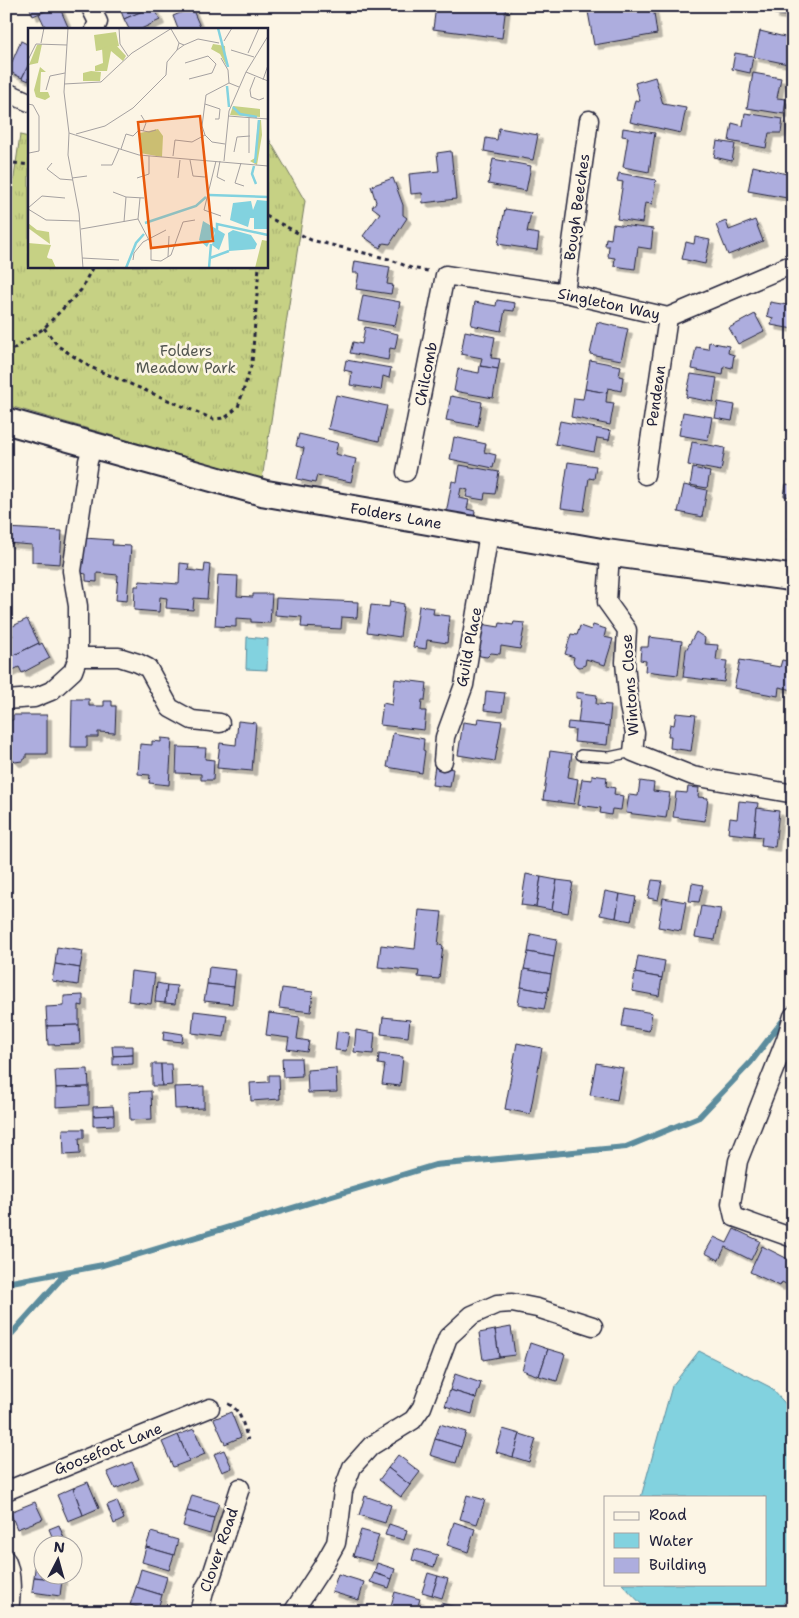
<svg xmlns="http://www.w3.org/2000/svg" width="799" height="1618" font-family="'Shantell Sans',sans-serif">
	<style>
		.grass { fill: url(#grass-tufts); stroke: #747a60 }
		.water { fill: #82d2df; stroke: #5c8c9d }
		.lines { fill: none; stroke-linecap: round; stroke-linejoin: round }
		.stream { stroke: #5c8c9d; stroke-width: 6 }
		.building { fill: #adadde; stroke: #22223b; filter: url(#shadow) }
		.service-casing { stroke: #22223b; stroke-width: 12 }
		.minor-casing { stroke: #22223b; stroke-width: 21 }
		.secondary-casing { stroke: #22223b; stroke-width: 29 }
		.path { stroke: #22223b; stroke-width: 3; stroke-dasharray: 4 4; stroke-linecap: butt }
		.service { stroke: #fcf5e5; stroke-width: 9 }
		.minor { stroke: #fcf5e5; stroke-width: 18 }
		.secondary { stroke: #fcf5e5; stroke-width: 25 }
		.labels { text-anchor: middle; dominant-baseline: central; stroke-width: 5; stroke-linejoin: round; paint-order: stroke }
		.street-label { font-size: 15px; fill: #22223b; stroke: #fcf5e5 }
		.park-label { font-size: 15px; fill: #535751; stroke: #fcf5e5 }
		.inset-river { fill: none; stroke: #82d2df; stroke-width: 2.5 }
		.inset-road { fill: none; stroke: #a5a1a1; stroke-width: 1 }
		.view { fill: #e8590c; fill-opacity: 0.15; stroke: #e8590c; stroke-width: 2.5 }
		.inset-edge { fill: none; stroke: #22223b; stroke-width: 2.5 }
	</style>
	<defs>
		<pattern id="grass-tufts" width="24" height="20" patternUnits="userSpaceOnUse" patternTransform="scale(1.25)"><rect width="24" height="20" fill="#c6d184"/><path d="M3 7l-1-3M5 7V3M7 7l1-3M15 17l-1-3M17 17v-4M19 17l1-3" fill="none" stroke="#aab373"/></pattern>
		<filter id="shadow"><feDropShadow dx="4.5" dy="4.5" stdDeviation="0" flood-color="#0004"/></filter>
	</defs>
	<rect width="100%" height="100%" fill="#fcf5e5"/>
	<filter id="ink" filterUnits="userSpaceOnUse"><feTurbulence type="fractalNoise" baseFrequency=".02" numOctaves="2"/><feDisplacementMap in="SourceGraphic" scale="10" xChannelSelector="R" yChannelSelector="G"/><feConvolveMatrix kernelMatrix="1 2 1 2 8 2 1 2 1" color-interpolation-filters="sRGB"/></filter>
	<g filter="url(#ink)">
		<path class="grass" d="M266,134L305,201L262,479L6,405V234L20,135L29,137V266H266Z"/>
		<g class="water">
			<path d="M247,637L268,639L267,670L246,669Z"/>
			<path d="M699,1351L770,1387L793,1412V1581L781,1612H649L622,1584H765V1497H641L672,1386Z"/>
		</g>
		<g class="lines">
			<g class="stream">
				<path d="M6,1283L103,1265L435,1165L626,1147L699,1117L751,1062L784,1019L789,1020"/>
				<path d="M6,1340L67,1272"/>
			</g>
		</g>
		<g class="building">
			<path d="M29,6H56L33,16Z"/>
			<path d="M56,6H59L69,29H46L39,14Z"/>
			<path d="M119,6H154L124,19Z"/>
			<path d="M154,6L160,20L141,29H129L124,19Z"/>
			<path d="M436,6H506L502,38L433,29Z"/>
			<path d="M587,6H653L657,34L594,45Z"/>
			<path d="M775,6H793V17L774,14Z"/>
			<path d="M192,8L201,29H178L173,16Z"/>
			<path d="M760,31L793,39V65L754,57Z"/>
			<path d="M21,41L29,45V64L22,78L8,71Z"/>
			<path d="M735,53L753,56L750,73L732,69Z"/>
			<path d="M29,64V81L22,78Z"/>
			<path d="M753,73L781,78L777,98L786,99L784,114L747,108Z"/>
			<path d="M655,77L663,104L686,108L681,133L630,122L635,100L640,101L635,83Z"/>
			<path d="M745,113L783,119L781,133H769L766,148L729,141L732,123L743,126Z"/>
			<path d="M499,128L538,135L533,160L484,151L486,138L497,140Z"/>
			<path d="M623,128L655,133L649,172L623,167L628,137L622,136Z"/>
			<path d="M717,141L735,144L732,161L714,157Z"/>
			<path d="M451,151L456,199L423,203L422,193L411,194L409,174L439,171L437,153Z"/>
			<path d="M493,159L531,166L526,191L488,184Z"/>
			<path d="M753,166L791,175L787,198L748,191Z"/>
			<path d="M619,173L656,180L652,204L645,203L642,223L617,219L623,182L617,181Z"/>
			<path d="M393,178L403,205V215L407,218L390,244L383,243L380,248L363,236L380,213L372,207L376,202L371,186Z"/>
			<path d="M505,209L531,213L527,232L539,234L537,250L498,244Z"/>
			<path d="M755,220L763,241L728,255L716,225L726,221L729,230Z"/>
			<path d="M613,224L653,229L651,249L638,247L635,269L614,266L615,258L608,257L609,246H605L606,238L611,239Z"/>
			<path d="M695,237L710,240L705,264L682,259L686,242L694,244Z"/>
			<path d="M355,261L390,267L387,284L393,285L391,294L356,289L359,273H353Z"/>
			<path d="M363,295L400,302L395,326L358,320Z"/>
			<path d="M497,300L515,303L514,311L505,310L501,331L471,325L475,302L496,306Z"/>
			<path d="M770,302L793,306V329L771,325L773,318L767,316Z"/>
			<path d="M755,314L764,331L738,344L729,328Z"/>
			<path d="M597,322L628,329L621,360L590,354Z"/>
			<path d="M365,327L398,334L395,349L390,348L388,360L350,353L353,342L362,344Z"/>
			<path d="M465,331L495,337L491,358L500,359L498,369L480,366L482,358L461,354Z"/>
			<path d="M709,342L729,346L728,353L734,355L732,368L724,366L723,375L692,369L696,347L708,349Z"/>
			<path d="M346,360L391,368L389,378L383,376L381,390L350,385L352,372L344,370Z"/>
			<path d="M590,360L621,366L619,376L623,377L621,391L608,388L607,393L585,389Z"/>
			<path d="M480,366L498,369L493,398L454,391L458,369L479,373Z"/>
			<path d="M691,374L717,378L713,402L686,397Z"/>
			<path d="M585,389L607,393L606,402L614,403L610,425L571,417L574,398L583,399Z"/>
			<path d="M336,395L387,406L379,441L328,429Z"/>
			<path d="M451,396L482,402L478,426L446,420Z"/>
			<path d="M718,402L735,405L732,421L715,418Z"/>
			<path d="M683,412L712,417L708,440L679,435Z"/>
			<path d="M560,421L611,431L609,440L597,438L594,452L555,444Z"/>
			<path d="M299,434L338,443L335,454L356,459L351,482L317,475L315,483L297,479L304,448L296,446Z"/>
			<path d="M454,437L486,444L484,452L496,455L493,468L450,459Z"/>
			<path d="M692,442L725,448L721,471L688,465Z"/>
			<path d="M568,462L596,466L594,479L589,478L584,511L561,508Z"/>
			<path d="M460,465L499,472L495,494L485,493L484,500L466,497L468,490L461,488L459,498L469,500L467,509L475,511L474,519L446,514L452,481L457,482Z"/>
			<path d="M693,468L710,472L707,488L690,485Z"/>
			<path d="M786,484L793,485V497L784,496Z"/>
			<path d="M684,485L707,490L702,517L678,512Z"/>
			<path d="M791,517H793V541L787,540Z"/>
			<path d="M6,528L62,531L60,564L32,562V545L6,543Z"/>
			<path d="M84,538L113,540L112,545L131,546L127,601L116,600L118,575L97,573V582L86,581V574L81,573Z"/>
			<path d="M180,563L189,564L188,570L204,572L205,564L210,565L207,599L194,598L193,610L166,608L167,598L160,597L159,612L134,610L135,586H139L140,581L179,584Z"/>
			<path d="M218,575L238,576L237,596L253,597V594H272L270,623L251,622V619L236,618V627L215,626Z"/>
			<path d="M276,598L358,602L357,618L342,617L341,629L301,627L302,617L275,615Z"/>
			<path d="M390,601L404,604L400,637L367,632L371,605L389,607Z"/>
			<path d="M419,606L434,608L433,614L450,616L447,643L427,640L426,649L413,647Z"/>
			<path d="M27,619L39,643L6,659V639L13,636L9,628Z"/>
			<path d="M514,622L525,623L520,649L501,646L500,654L491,653L487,657L480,656L477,651L481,624L499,627L500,623L513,625Z"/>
			<path d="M593,625L606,629L604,637L613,639L605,665L586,659L585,665L580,667L576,666L573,662L574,657L565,654L571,634L577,635L580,626L591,630Z"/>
			<path d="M696,632L705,638L704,644L718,645L716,660L727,661L724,682L683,677L686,650Z"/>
			<path d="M649,637L682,641L678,675L645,671L646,661L640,660L641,647H648Z"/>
			<path d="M39,643V645L42,643L50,658L22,673L19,667L7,673L6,659Z"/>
			<path d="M740,660L780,667L782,660L793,662V690L779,687L778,696L734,688Z"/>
			<path d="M395,679L427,683L425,700H422L421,711H426L424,730L380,725L383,703L392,705Z"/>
			<path d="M486,691L505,693L502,712L484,710Z"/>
			<path d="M576,692L597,695L596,704L611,705L609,726L578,723L581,699L576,698Z"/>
			<path d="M72,699H89V706H104V701H112V706H116L115,733L98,732V737H87V747H71Z"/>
			<path d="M676,713L696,715L691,751L670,748L671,736H668L670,724L674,725Z"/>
			<path d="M13,715H47V754H26V758L22,761L15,762L11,758V752H6V724H9V720H13Z"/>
			<path d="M478,718L502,721L495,761L458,755L463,722L477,724Z"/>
			<path d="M238,721L256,723L252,771L217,768L220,743L236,745Z"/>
			<path d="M568,722L609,726L607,745L574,742L575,730L567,729Z"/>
			<path d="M393,733L424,739L423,750L425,751L422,773L387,767Z"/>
			<path d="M161,738L172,739L169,785L149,783L150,775L138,774L140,744L152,745V741L161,742Z"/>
			<path d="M177,747L206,748L205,759L214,760L213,780H201V774L176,773Z"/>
			<path d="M550,751L572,754L568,777L578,779L574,804L543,800Z"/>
			<path d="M435,766L453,769L450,787L432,785Z"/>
			<path d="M592,775L607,777L606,786L615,788L614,794L623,796L621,810L612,809L611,815L600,813L601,808L578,805L582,779L592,780Z"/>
			<path d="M640,781L654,783L653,791L670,793L666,818L626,813L629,795L638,796Z"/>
			<path d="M688,787L699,788L698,797L708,798L705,821L673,817L676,792L687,793Z"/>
			<path d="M739,801L758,803L754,836L728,833L730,818L737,819Z"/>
			<path d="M757,808L779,811L775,847L761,845L762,837L754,836Z"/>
			<path d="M526,874L541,877L536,907L521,905Z"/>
			<path d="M541,877L557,880L552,910L536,907Z"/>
			<path d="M557,880L573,882L568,913L552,910Z"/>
			<path d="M652,880L662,881L658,900L648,898Z"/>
			<path d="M692,883L703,885L699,902L689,901Z"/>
			<path d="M605,891L620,894L616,918L600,915Z"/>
			<path d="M620,894L636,897L631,921L616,918Z"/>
			<path d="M663,898L686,902L681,931L658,927Z"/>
			<path d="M701,906L721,909L715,940L695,937Z"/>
			<path d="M419,910L442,912L438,945L443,946L439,979L418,977L419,971L378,967L381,945L415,949Z"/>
			<path d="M531,934L557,939L554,957L528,952Z"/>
			<path d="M57,947L83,951L80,968L55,964Z"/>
			<path d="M528,952L554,957L551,974L524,969Z"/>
			<path d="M638,956L665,961L662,978L635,973Z"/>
			<path d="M55,964L80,968L78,985L52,981Z"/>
			<path d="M209,967L236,970L234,987L207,984Z"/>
			<path d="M524,969L551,974L548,992L521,987Z"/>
			<path d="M131,971L155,974L151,1004L128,1001Z"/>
			<path d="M635,973L662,978L659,996L632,991Z"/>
			<path d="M157,983L167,985L165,1003L155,1002Z"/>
			<path d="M207,984L234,987L232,1004L204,1001Z"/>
			<path d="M167,985L177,986L175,1004L165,1003Z"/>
			<path d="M521,987L548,992L544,1009L518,1004Z"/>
			<path d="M282,988L313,992L311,1012L279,1008Z"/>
			<path d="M83,995V1006L79,1005V1025L47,1026L46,1007L64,1006V996Z"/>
			<path d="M625,1008L652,1013L649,1031L622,1026Z"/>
			<path d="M194,1011L227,1015L224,1037L192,1033Z"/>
			<path d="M269,1013L300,1017L297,1039L309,1041L307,1052L287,1049L289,1038L266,1035Z"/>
			<path d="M383,1017L410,1020L408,1037L381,1034Z"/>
			<path d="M79,1025L80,1044L48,1045L47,1026Z"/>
			<path d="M356,1030L375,1033L373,1054L354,1052Z"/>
			<path d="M164,1031L183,1034L182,1042L163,1040Z"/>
			<path d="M337,1031L349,1033L346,1051L335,1050Z"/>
			<path d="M517,1043L542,1048L530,1114L505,1109Z"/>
			<path d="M112,1046H133V1055L113,1056Z"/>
			<path d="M379,1054L403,1057L400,1086L382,1084L385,1065L378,1064Z"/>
			<path d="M133,1055V1064L113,1065V1056Z"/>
			<path d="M282,1058H301L302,1076L283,1077Z"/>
			<path d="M596,1063L623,1068L617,1100L590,1095Z"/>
			<path d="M152,1064H161L162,1086H152Z"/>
			<path d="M161,1064H171L172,1085L162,1086Z"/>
			<path d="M336,1068L337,1092L308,1093L307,1070Z"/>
			<path d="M88,1069L89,1087L56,1088L55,1070Z"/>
			<path d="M269,1075H279L280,1099L251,1101L250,1083L269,1082Z"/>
			<path d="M204,1086V1108L175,1109L174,1087Z"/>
			<path d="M89,1087V1105L56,1107V1088Z"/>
			<path d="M151,1091L152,1119L130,1120L129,1092Z"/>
			<path d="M113,1106L114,1115L93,1116V1107Z"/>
			<path d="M114,1115V1125L93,1126V1116Z"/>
			<path d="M63,1129H84V1138H79L80,1154L64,1155Z"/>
			<path d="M734,1229L760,1241L751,1260L725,1247L719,1260L705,1253L714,1237L727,1243Z"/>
			<path d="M762,1246L792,1261L789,1267L793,1269V1281L790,1286L782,1282L780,1286L750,1272Z"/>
			<path d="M511,1327L515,1355L499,1357L495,1330Z"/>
			<path d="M495,1330L499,1357L483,1360L479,1333Z"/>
			<path d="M530,1343L548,1349L539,1376L522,1370Z"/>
			<path d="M548,1349L565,1354L557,1381L539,1376Z"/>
			<path d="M455,1374L481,1383L476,1398L450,1390Z"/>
			<path d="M450,1390L476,1398L472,1414L445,1406Z"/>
			<path d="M231,1412L241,1437L225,1444L214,1419Z"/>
			<path d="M440,1424L466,1432L461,1447L435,1439Z"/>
			<path d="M194,1429L205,1454L189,1461L178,1435Z"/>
			<path d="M503,1429L520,1434L513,1457L496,1452Z"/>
			<path d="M520,1434L536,1439L529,1462L513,1457Z"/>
			<path d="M178,1435L189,1461L173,1467L162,1442Z"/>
			<path d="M435,1439L461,1447L456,1463L430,1455Z"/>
			<path d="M224,1450L232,1468L222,1472L214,1454Z"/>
			<path d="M398,1455L420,1472L410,1485L388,1468Z"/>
			<path d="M132,1462L139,1479L115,1489L107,1472Z"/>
			<path d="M388,1468L410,1485L401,1497L379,1480Z"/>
			<path d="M88,1482L99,1508L83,1515L73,1488Z"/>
			<path d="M73,1488L83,1515L68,1521L57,1495Z"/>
			<path d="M192,1495L219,1503L214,1518L187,1511Z"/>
			<path d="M467,1495L485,1500L477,1524L460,1519Z"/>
			<path d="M365,1496L391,1505L385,1523L359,1515Z"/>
			<path d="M117,1501L124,1519L114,1524L107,1505Z"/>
			<path d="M35,1502L43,1519L17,1529L10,1512Z"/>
			<path d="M187,1511L214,1518L210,1534L183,1526Z"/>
			<path d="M454,1522L475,1529L468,1552L447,1545Z"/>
			<path d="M389,1524L407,1530L404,1540L385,1535Z"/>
			<path d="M59,1525L66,1544L62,1546H56L49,1529Z"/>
			<path d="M361,1530L379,1535L371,1561L353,1556Z"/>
			<path d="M151,1532L178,1540L174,1555L146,1547Z"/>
			<path d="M146,1547L174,1555L169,1570L142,1562Z"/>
			<path d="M415,1549L438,1555L434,1567L412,1560Z"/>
			<path d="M36,1561L42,1562V1576H62V1580L34,1577Z"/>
			<path d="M377,1563L395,1569L392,1579L374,1573Z"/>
			<path d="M141,1569L167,1577L162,1595L136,1587Z"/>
			<path d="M374,1573L392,1579L389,1588L370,1582Z"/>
			<path d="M428,1573L438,1576L432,1595L422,1592Z"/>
			<path d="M338,1574L364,1582L359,1600L332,1592Z"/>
			<path d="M438,1576L448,1579L442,1598L432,1595Z"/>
			<path d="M34,1577L62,1580L60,1596L32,1592Z"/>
			<path d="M136,1587L162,1595L157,1612L130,1605Z"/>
			<path d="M395,1592L420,1599L416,1612H389Z"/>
			<path d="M441,1603L459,1608L458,1612H438Z"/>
		</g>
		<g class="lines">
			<defs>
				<path id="service" d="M581,755L609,757L633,752"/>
				<g id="minor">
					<path d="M90,6L98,22L95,29"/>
					<path d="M6,94H11L29,102"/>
					<path d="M565,293L589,120"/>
					<path d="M406,472L445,275L565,293L668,317L793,264"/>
					<path d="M645,475L668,317"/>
					<path d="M610,553L607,602L627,630L625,662L629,707L635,733L633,752L693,776L789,793"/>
					<path d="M78,657H119L138,663L148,668L170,708L192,720L220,723"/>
					<path d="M6,700L34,698L51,691L73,671L78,657V606L72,571L88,461L93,445"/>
					<path d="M443,761L445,737L464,685L489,533"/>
					<path d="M793,1016L786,1039L738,1161L731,1204L734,1217L793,1238"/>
					<path d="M6,1491L210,1408"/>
					<path d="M6,1560C13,1576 11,1595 9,1612"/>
					<path d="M199,1612L205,1588L211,1578L240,1488"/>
					<path d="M293,1612L323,1566L336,1543L340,1517L343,1491L352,1467L371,1446L413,1420L422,1407L448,1337L472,1315L497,1304L512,1303L537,1308L593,1326"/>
				</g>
				<path id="secondary" d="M6,421L264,493L610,553L793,578"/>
			</defs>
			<use href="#service" class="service-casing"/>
			<use href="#minor" class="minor-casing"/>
			<use href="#secondary" class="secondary-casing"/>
			<g class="path">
				<path d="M6,162L29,165"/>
				<path d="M266,216L311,240L389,259L411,268L428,271"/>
				<path d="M44,328L58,346L90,367L213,419L225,418L238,407L252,363L259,266"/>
				<path d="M6,354L44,328L81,290L93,266"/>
				<path d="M228,1404C241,1409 244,1428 248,1440"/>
			</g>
			<use href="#service" class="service"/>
			<use href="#minor" class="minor"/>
			<use href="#secondary" class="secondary"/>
		</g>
	</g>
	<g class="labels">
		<g class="street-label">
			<text transform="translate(577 207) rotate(-82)">Bough Beeches</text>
			<text transform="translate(609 304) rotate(12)">Singleton Way</text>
			<text transform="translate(426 374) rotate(-79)">Chilcomb</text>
			<text transform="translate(656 396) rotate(-82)">Pendean</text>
			<text transform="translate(396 516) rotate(10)">Folders Lane</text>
			<text transform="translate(469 647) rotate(-79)">Guild Place</text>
			<text transform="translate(630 685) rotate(-94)">Wintons Close</text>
			<text transform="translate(108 1449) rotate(-22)">Goosefoot Lane</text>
			<text transform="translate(219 1550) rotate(-71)">Clover Road</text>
		</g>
		<g class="park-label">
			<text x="186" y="351">Folders<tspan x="186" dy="17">Meadow Park</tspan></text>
		</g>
	</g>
	<g transform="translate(28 28)">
		<rect width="240" height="240" fill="#fcf5e5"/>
		<path d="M88,4L91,18L68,23L66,7ZM14,16L10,35L1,37L9,17ZM185,16L197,18L198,37L192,26L183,21ZM205,78L232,81V89L202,87ZM230,92H233L234,107L229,137L222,133L227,130ZM130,101L135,108L134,129L112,125V105ZM0,217L21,219L18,230L24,231L28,240H0Z" fill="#c6d184"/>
		<path d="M87,16L98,28L95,33L83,23L79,43H67V38L75,35L74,20ZM12,39L18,44H13L12,64H20L22,69L17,72L8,69L6,62ZM0,195L9,202L21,204L22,216L0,200ZM234,212L240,213V240H227ZM0,215L23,217L19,229L22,233H14L19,220L0,219Z" fill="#c6d184"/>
		<path d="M63,43L73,44L72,53H55V45Z" fill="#c6d184"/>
		<path d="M229,172L240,173V201H226V190H222L220,199L202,192L205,175L223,173L225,182ZM175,193L197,206L191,222L184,217L187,203L179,219L171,212ZM205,202L223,207L229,216L227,221L201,223L200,205Z" fill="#82d2df"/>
		<path class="inset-river" d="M190,0L200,39M199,58L201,79M205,79L212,86L229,89M227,135L231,92M226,138L224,146L228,156M181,167L240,169M117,195L168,178L178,169M189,202V196L240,207M182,230L201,223M98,240L108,215L116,206M181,240L183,216"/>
		<path class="inset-road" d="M40,0L36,64L41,105L111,127L240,138M91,0L92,16L100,28M143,1L151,15L156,17L170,11L191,15M196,13L204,0M13,15L16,0M151,15L149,22L156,17M203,22L226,29M220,25L231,0M193,30L200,42L201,55M0,32L8,16L39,17M157,35L180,28L188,36L184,45L161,51M218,44L240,53M227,49L222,62L223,69L231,72L236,70M235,52L240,37M36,56L73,54L104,25L144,0M18,62L22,48L37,45M0,76L5,77L11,88V123L1,125M177,76L192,81L191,91H187M113,87L118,95L115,103M200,88L240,91M41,105L40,127L51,185L55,240M48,106L77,98L105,80L138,47L139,34L149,22M197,116L184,114L177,107L174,98L178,67L201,55L211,59M93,121L98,106L105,108L111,102L121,104L128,102M206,124L209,109L222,108M221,125V89M145,128L147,112L164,114L177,107M162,132L165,148L177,149M188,133L176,182L193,188M192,133L189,149L197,153M196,133L201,83L218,44L240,8M24,135L19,141L32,151L45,152M213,135L207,155L216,158M73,137H84L91,121M44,150L59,148M109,150L121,146V128M150,150L152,132M85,164L98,169L116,170M0,180L14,168L37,170M0,181L18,192L52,193M110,191L112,170M96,194L98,169M53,201L110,191L123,216V232L133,233L143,227L155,194L167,192M140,229L141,208M54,230L91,232M105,232L106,225L115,214L138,202"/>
		<path class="view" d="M172,88L185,213L123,220L110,94Z"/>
		<rect width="240" height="240" class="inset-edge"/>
	</g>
	<rect width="799" height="1618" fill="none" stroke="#fcf5e5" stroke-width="25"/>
	<rect x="12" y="12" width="774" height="1593" fill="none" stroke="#22223b" stroke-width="2" filter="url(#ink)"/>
	<rect x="604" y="1496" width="162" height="90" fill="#fcf5e5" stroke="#a5a1a1"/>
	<rect x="614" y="1512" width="25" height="8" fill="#fcf5e5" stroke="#a5a1a1"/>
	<text x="649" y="1520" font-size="15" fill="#22223b">Road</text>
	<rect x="614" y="1533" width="25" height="15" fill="#82d2df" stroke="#a5a1a1"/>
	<text x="649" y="1546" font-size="15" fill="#22223b">Water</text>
	<rect x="614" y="1558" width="25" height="15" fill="#adadde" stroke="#a5a1a1"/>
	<text x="649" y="1570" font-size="15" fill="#22223b">Building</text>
	<g transform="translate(58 1560) rotate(6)"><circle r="24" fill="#fcf5e5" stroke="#a5a1a1"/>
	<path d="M0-4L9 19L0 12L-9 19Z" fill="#22223b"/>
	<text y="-8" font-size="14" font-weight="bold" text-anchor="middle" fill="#22223b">N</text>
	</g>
</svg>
